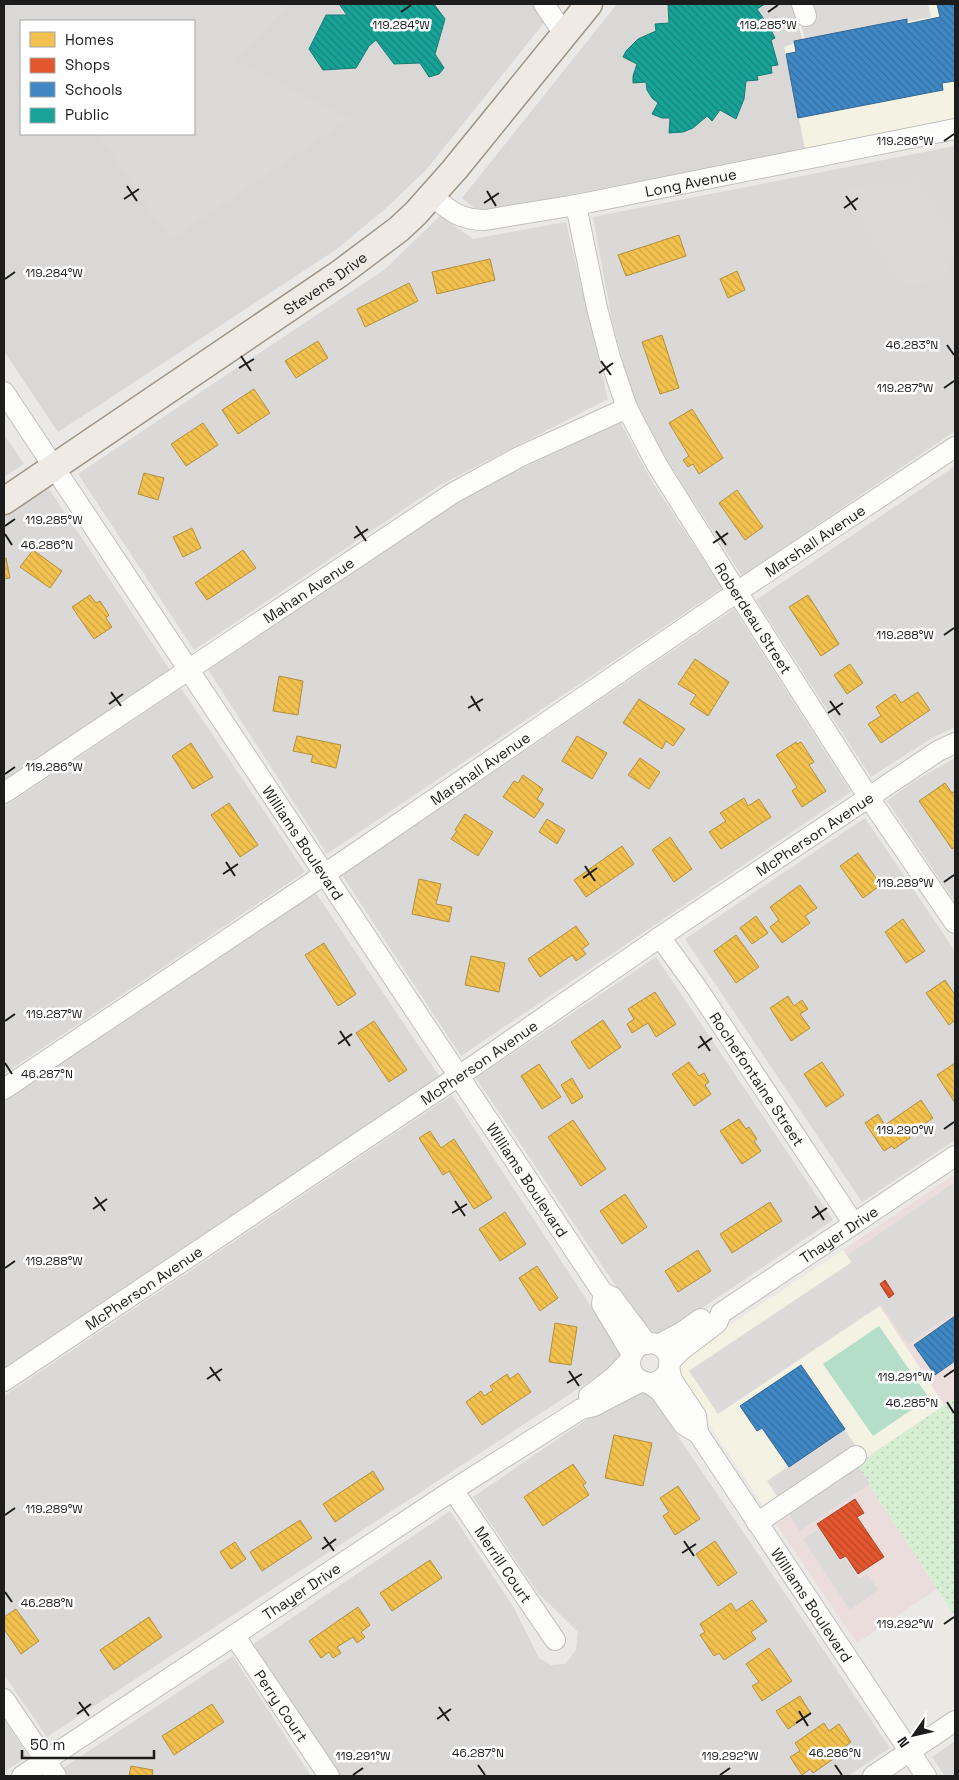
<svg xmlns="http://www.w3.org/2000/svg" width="959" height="1780" font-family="'Space Grotesk',sans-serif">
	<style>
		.residential { fill: #dad9d7 }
		.commercial { fill: #ecdddd }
		.education { fill: #f4f2e2 }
		.religious { fill: #d9d8d7; fill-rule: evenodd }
		.park { fill: url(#park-dots) }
		.pitch { fill: #b5dec9 }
		.parking { fill: #dbdad9 }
		.homes { fill: url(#homes-back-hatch); stroke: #b2903f }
		.shops { fill: url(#shops-back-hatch); stroke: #a84629 }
		.schools { fill: url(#schools-back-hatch); stroke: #356893 }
		.public { fill: url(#public-back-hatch); stroke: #197b73 }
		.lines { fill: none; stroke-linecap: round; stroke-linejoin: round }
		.minor-casing { stroke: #c1c0be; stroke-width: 22 }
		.major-casing { stroke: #9f9485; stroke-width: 29 }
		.path { stroke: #d4c8c6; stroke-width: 3; stroke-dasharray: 2.5 2.5; stroke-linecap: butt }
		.minor { stroke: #fcfcfb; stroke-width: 20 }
		.major { stroke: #efeae4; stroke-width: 26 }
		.ticks { fill: none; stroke: #1d1d1d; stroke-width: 2 }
		.labels { text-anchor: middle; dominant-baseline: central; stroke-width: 5; stroke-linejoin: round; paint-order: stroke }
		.street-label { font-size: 15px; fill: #1d1d1d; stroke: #fff }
		.ticks-label { font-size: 12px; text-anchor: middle; fill: #1d1d1d; stroke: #fff; stroke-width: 5; stroke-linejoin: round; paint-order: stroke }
	</style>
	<defs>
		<pattern id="park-dots" width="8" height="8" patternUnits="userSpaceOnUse" patternTransform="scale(1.25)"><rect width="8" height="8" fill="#d6efd3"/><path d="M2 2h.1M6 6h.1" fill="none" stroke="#b7ccb5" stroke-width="1.8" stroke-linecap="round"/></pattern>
		<pattern id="homes-back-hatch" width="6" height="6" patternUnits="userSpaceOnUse" patternTransform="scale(1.25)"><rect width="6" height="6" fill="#f2c14e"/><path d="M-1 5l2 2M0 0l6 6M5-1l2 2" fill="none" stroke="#cfa544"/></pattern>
		<pattern id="shops-back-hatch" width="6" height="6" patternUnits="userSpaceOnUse" patternTransform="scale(1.25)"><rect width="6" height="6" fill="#e4572e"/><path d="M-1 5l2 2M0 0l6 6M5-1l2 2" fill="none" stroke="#b84727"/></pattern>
		<pattern id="schools-back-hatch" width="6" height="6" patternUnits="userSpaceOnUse" patternTransform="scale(1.25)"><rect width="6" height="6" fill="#3f88c5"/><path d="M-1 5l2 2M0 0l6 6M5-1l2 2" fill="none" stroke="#346f9f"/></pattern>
		<pattern id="public-back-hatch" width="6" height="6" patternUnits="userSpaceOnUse" patternTransform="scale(1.25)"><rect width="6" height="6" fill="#17a398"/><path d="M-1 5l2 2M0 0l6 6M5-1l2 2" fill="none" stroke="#14847b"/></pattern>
	</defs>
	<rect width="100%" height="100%" fill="#ebe9e6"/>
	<g class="residential">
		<path d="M955,146V431L742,576L659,448L631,392L612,321L593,217Z"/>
		<path d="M440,216L473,239L566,222L608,399L440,485L194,650L78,474L384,270Z"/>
		<path d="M620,422L653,483L722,588L327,854L207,668L442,512L512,473Z"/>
		<path d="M4,434L24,464L4,477Z"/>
		<path d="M955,466V727L932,738L871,777L756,600Z"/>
		<path d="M47,486L170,670L4,782V515Z"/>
		<path d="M734,609L851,792L461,1056L342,875Z"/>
		<path d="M181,688L305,872L4,1074V807Z"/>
		<path d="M955,758V902L887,801L913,782Z"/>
		<path d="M865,818L955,951V1140L862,1202L685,939Z"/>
		<path d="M316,893L439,1076L4,1368V1102Z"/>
		<path d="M656,957L833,1220L653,1341L476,1078Z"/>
		<path d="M452,1095L625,1358L47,1737L4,1675V1396Z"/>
		<path d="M644,1387L665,1407L675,1432L890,1748L848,1776H335L249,1647L450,1511L514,1608L539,1658L551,1665L565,1664L576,1650L578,1632L538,1593L473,1497L593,1415Z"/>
		<path d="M233,1656L311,1776H69L63,1768Z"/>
		<path d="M4,1719L28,1756L4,1772Z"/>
		<path d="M955,1741V1776H945L932,1757Z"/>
	</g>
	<g class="commercial">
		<path d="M955,1174V1398L944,1405L843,1250Z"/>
		<path d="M856,1465L937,1589L857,1643L773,1520Z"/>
	</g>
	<g class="education">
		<path d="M791,4H955V118L805,149L784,46L803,40Z"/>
		<path d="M843,1250L944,1405L773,1520L701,1413L682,1392L675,1359L712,1337Z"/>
	</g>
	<g class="religious">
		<path d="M4,4H559L426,170L386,208L337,249L58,432L4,351ZM21,21H194V134H21Z"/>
		<path d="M617,4H791L803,40L784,47L805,149L479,212L462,198Z"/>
	</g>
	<path class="park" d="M955,1398V1616L856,1465Z"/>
	<path class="pitch" d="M879,1326L929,1398L873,1436L823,1364Z"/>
	<g class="parking">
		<path d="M10,4H282L285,8L235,60L350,119L170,240L98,134H194V21H21Z"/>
		<path d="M795,4H928L931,17L806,43Z"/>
		<path d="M916,176L955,238V254L946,260L951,276L912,286L900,282L893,274L842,188L904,184Z"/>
		<path d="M955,1182V1312L908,1344L881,1305L718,1414L689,1371L852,1262L848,1255Z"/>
		<path d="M844,1429L865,1459L857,1465L870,1484L800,1531L767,1481Z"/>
		<path d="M819,1529L840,1561L845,1558L859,1579L867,1574L878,1590L850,1610L803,1539Z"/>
	</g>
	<g class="homes">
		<path d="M679,235L686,256L626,276L618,255Z"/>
		<path d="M490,259L495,280L437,294L432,272Z"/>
		<path d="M737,271L745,290L728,298L720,279Z"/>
		<path d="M409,283L418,301L365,327L357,309Z"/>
		<path d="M662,335L679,388L660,394L642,342Z"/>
		<path d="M318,341L328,358L296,378L285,361Z"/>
		<path d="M254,389L270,413L238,434L222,410Z"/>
		<path d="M692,409L723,458L699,474L693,464L688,467L683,460L689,456L669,423Z"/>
		<path d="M203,423L218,445L186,466L171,444Z"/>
		<path d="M144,473L164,478L158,500L138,494Z"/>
		<path d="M737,490L763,527L745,540L719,503Z"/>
		<path d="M192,528L201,548L183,557L173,537Z"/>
		<path d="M33,550L62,571L50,588L20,567Z"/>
		<path d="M243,550L256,568L207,600L195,583Z"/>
		<path d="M4,558H6L10,578L4,579Z"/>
		<path d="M90,595L96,603L100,601L109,615L106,618L112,627L94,639L72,607Z"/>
		<path d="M808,595L839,644L821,656L789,607Z"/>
		<path d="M695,659L729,682L708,716L690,704L696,695L678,684Z"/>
		<path d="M850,664L863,683L847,694L834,675Z"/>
		<path d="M279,676L303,681L298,715L273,711Z"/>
		<path d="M918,692L930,710L881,743L868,724L881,716L876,707L895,694L901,703Z"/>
		<path d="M639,699L685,729L673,746L666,741L662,749L623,723Z"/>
		<path d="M297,736L341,745L336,768L311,762L313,755L293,751Z"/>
		<path d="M577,736L607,753L592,779L562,761Z"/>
		<path d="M796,742L797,744L801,742L814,762L809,765L826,791L802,807L792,791L797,787L776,755Z"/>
		<path d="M191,743L213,777L193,789L172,756Z"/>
		<path d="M640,758L660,772L649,789L628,775Z"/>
		<path d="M523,775L543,789L537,799L544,804L534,818L503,797L514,781L518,783Z"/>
		<path d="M945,783L952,793L955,791V847L952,849L919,801Z"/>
		<path d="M744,798L748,806L759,799L771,817L721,849L709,832L726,821L720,813Z"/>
		<path d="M229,803L258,845L240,857L211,815Z"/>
		<path d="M465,814L493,832L478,856L451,839L457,831L455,830Z"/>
		<path d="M547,819L565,830L557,844L539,832Z"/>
		<path d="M670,837L692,869L674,882L652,850Z"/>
		<path d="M622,846L634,864L586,897L574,880Z"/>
		<path d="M858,853L881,885L863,898L840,866Z"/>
		<path d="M419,879L441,884L436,904L452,907L449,922L412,914Z"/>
		<path d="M800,885L817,908L805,916L810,923L782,943L770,927L779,920L770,907Z"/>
		<path d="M756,916L768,933L752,944L740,928Z"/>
		<path d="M903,919L925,951L906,963L885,932Z"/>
		<path d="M576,926L589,944L582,949L586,954L576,961L572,955L540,977L528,959Z"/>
		<path d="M736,935L759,967L736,983L714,951Z"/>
		<path d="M324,943L356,994L338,1006L305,955Z"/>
		<path d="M471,956L505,963L499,992L465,985Z"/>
		<path d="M945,980L955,995V1020L949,1025L926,993Z"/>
		<path d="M655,992L676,1024L656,1037L648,1023L632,1033L627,1024L634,1019L628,1009Z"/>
		<path d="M788,996L794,1006L802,1000L808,1009L800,1014L810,1028L791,1041L770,1008Z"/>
		<path d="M603,1020L621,1047L589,1069L571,1042Z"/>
		<path d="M374,1021L407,1070L389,1082L356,1033Z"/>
		<path d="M689,1062L699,1076L704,1073L709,1082L705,1085L711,1094L694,1106L672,1074Z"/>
		<path d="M822,1062L844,1095L826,1107L804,1074Z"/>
		<path d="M955,1063V1103L937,1075Z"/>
		<path d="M539,1064L561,1097L542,1109L521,1076Z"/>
		<path d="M572,1078L583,1097L572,1104L561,1085Z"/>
		<path d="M921,1100L933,1118L908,1135L910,1138L894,1149L892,1146L884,1151L865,1123L878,1114L885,1125Z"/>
		<path d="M739,1119L746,1129L749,1127L757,1139L754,1141L761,1151L742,1164L720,1131Z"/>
		<path d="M573,1120L606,1169L581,1186L548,1137Z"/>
		<path d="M430,1131L441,1148L454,1139L492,1198L474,1209L449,1171L443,1175L419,1138Z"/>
		<path d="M625,1194L647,1227L622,1244L600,1211Z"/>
		<path d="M770,1202L782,1221L732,1253L720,1234Z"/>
		<path d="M505,1212L526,1244L500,1261L479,1229Z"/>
		<path d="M698,1250L711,1271L678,1292L665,1271Z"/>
		<path d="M537,1266L558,1298L540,1311L519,1278Z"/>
		<path d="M555,1323L577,1327L571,1365L549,1362Z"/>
		<path d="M518,1373L531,1392L482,1425L466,1402L481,1391L484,1396L493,1390L490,1386L507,1374L510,1379Z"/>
		<path d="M614,1435L652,1443L643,1486L605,1478Z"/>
		<path d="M573,1464L586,1483L583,1485L589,1495L543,1526L524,1497Z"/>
		<path d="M373,1471L384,1489L335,1522L323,1504Z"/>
		<path d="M678,1486L700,1519L675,1535L663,1516L669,1512L660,1498Z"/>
		<path d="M300,1520L312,1538L262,1571L250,1552Z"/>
		<path d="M715,1541L737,1573L718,1586L696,1554Z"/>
		<path d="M235,1542L246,1559L231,1569L220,1552Z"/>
		<path d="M430,1560L442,1578L392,1611L380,1593Z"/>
		<path d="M752,1600L767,1621L751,1632L756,1639L724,1660L719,1653L714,1656L700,1635L705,1632L700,1624L731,1603L736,1611Z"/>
		<path d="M358,1607L370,1625L361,1632L365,1637L357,1643L353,1637L337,1647L341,1653L333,1658L329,1652L321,1658L309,1641Z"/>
		<path d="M16,1609L39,1641L21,1654L4,1629V1617Z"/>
		<path d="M149,1617L162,1637L114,1670L100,1650Z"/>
		<path d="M769,1648L792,1681L762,1701L752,1686L759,1682L746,1664Z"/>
		<path d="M800,1696L811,1714L788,1729L776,1711Z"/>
		<path d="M212,1704L224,1722L174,1755L162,1736Z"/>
		<path d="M824,1723L829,1731L839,1724L851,1742L843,1748L845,1751L813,1773L810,1769L802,1775L790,1757L800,1751L795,1743Z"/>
		<path d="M131,1766L153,1770L152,1776H129Z"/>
	</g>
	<g class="shops">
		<path d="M885,1280L894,1294L889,1298L880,1284Z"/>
		<path d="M855,1499L864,1513L857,1517L884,1557L858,1574L846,1556L840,1559L817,1524Z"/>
	</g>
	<g class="schools">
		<path d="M937,4H955V81L942,83L943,90L798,118L786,54L796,52L794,41L907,19V24L940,17Z"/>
		<path d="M955,1316V1361L935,1375L914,1345Z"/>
		<path d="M801,1365L845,1429L789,1467L762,1428L757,1431L740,1406Z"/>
	</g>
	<g class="public">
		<path d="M339,4H434L445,19L435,54L444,68L439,74L429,77L420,63L394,64L376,40L369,46L356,68L323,70L309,49L326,15H347Z"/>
		<path d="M677,4H765L757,9L770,28L775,38L771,40L778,65L771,66L772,73L757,76L758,80L746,81L744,99L736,119L720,110L712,121L707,116L693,128L683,132L669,133L670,118H662L652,114L658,103L652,98L647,90L646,82L633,83V76L637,64L623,57L626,51L638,39L656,31L655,24L669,23L668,5Z"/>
	</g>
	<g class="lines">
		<defs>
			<g id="minor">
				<path d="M544,4L564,34"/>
				<path d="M802,4L806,16"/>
				<path id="s1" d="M432,196C450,211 460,220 485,220L576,205L955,129"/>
				<path id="s2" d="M576,205L597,308L610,358L627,408L657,465L737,592L869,798L955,923"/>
				<path id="s3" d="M4,392L603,1293L612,1297L647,1344"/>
				<path id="s4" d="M4,793L453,493L519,457L627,408"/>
				<path id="s5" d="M660,937L697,988L854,1224"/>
				<path id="s6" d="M4,1089L325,874L737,592L955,447"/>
				<path d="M603,1298L602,1304L632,1354"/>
				<circle cx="650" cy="1363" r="20"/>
				<path d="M658,1345L684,1331L701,1319"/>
				<path id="s7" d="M669,1363L680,1351L717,1323L721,1313L955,1156"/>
				<path id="s8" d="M669,1368L672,1380L696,1416L698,1433L926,1776"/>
				<path id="s9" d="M4,1381L481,1061L660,937L938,751L955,743"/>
				<path d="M649,1383L660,1391L684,1425L698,1433"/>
				<path d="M589,1396L613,1378L630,1360"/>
				<path id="s10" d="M453,1490L555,1640"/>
				<path d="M757,1523L856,1456"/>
				<path id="s11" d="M234,1635L329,1776"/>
				<path d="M4,1699L56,1776"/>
				<path id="s12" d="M22,1776L453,1490L581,1409L594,1406L642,1381"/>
				<path d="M873,1776L955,1721"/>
			</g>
			<g id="major">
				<path id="s13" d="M4,501L339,274L399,229L416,213L455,169L589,4"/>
			</g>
		</defs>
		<use href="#minor" class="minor-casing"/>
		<use href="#major" class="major-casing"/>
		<path class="path" d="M766,24L777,16"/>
		<use href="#minor" class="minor"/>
		<use href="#major" class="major"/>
	</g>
	<path class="ticks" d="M401,12L411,5M768,12L778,5M944,141L954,134M127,186L137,201M487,191L496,206M846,196L856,210M124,199L139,189M484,203L499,193M844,208L858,198M5,279L15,272M947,345L954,355M241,356L251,371M601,361L611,375M239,368L254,359M599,373L613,363M944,388L954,381M5,526L15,519M356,526L366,541M716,531L726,545M5,534L12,545M354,538L368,529M713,543L728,533M944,635L954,628M111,692L121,706M471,696L480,711M830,701L840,715M109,704L123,694M468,708L483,699M828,713L843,703M5,774L15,767M226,862L235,876M585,866L595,881M223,874L238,864M583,878L597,868M944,882L954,875M5,1021L15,1014M340,1031L350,1046M700,1036L710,1051M338,1044L352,1034M698,1048L712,1038M5,1063L12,1074M944,1129L954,1122M95,1197L105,1211M455,1201L465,1216M815,1206L824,1220M93,1209L107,1199M452,1213L467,1204M812,1218L827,1208M5,1268L15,1261M210,1367L220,1381M569,1371L579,1386M944,1377L954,1370M207,1379L222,1369M567,1383L582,1374M947,1402L954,1413M5,1515L15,1508M324,1537L334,1551M684,1541L694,1556M322,1549L336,1539M682,1553L696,1544M5,1592L12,1602M944,1624L954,1617M79,1702L89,1716M439,1707L449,1721M799,1711L808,1726M77,1714L91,1704M437,1719L451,1709M796,1723L811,1713M478,1765L485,1775M835,1765L842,1775M353,1775L363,1768M720,1775L730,1768"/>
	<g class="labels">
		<g class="street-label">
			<text stroke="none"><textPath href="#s1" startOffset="269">Long Avenue</textPath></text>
			<text stroke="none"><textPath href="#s13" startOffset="388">Stevens Drive</textPath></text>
			<text stroke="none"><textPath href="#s6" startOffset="979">Marshall Avenue</textPath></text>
			<text stroke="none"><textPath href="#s4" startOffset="366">Mahan Avenue</textPath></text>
			<text stroke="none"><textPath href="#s2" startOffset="455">Roberdeau Street</textPath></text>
			<text stroke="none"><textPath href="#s6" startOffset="574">Marshall Avenue</textPath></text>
			<text stroke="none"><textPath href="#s9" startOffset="978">McPherson Avenue</textPath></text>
			<text stroke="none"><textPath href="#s3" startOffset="541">Williams Boulevard</textPath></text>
			<text stroke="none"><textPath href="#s9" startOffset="572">McPherson Avenue</textPath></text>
			<text stroke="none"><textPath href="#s5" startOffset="172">Rochefontaine Street</textPath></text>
			<text stroke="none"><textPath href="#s3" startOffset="946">Williams Boulevard</textPath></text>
			<text stroke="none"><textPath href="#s7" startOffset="215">Thayer Drive</textPath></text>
			<text stroke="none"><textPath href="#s9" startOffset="168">McPherson Avenue</textPath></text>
			<text stroke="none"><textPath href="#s10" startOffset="90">Merrill Court</textPath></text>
			<text stroke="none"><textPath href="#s12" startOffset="335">Thayer Drive</textPath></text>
			<text stroke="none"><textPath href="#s8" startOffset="279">Williams Boulevard</textPath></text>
			<text stroke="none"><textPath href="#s11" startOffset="85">Perry Court</textPath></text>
		</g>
	</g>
	<g class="ticks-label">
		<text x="401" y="29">119.284°W</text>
		<text x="768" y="29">119.285°W</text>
		<text x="905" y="145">119.286°W</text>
		<text x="54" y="277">119.284°W</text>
		<text x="912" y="349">46.283°N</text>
		<text x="905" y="392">119.287°W</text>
		<text x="54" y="524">119.285°W</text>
		<text x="47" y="549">46.286°N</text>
		<text x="905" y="639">119.288°W</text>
		<text x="54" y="771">119.286°W</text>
		<text x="905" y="887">119.289°W</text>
		<text x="54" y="1018">119.287°W</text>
		<text x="47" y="1078">46.287°N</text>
		<text x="905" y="1134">119.290°W</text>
		<text x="54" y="1265">119.288°W</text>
		<text x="905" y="1381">119.291°W</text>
		<text x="912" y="1407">46.285°N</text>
		<text x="54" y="1513">119.289°W</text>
		<text x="47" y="1607">46.288°N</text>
		<text x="905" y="1628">119.292°W</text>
		<text x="478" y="1757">46.287°N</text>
		<text x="835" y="1757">46.286°N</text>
		<text x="363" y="1760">119.291°W</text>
		<text x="730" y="1760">119.292°W</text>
	</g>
	<rect width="959" height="1780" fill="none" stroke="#1d1d1d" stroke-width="10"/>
	<rect x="20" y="20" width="175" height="115" fill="#ffffff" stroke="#a5a5a5"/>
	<rect x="30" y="32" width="25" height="15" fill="#f2c14e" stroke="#a5a5a5"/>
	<text x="65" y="45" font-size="15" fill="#1d1d1d">Homes</text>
	<rect x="30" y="58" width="25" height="15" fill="#e4572e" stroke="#a5a5a5"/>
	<text x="65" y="70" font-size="15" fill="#1d1d1d">Shops</text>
	<rect x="30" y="82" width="25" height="15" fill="#3f88c5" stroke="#a5a5a5"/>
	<text x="65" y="95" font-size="15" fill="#1d1d1d">Schools</text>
	<rect x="30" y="108" width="25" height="15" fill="#17a398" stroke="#a5a5a5"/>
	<text x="65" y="120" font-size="15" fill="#1d1d1d">Public</text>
	<g transform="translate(914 1735) rotate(236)" stroke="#ffffff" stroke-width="4" paint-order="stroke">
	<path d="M0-4L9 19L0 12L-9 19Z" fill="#1d1d1d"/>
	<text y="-8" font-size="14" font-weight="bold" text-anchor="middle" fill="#1d1d1d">N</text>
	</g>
	<path d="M22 1750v8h132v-8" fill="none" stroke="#1d1d1d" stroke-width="2.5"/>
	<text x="30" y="1750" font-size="15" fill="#1d1d1d" stroke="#ffffff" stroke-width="4" paint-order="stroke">50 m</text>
</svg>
